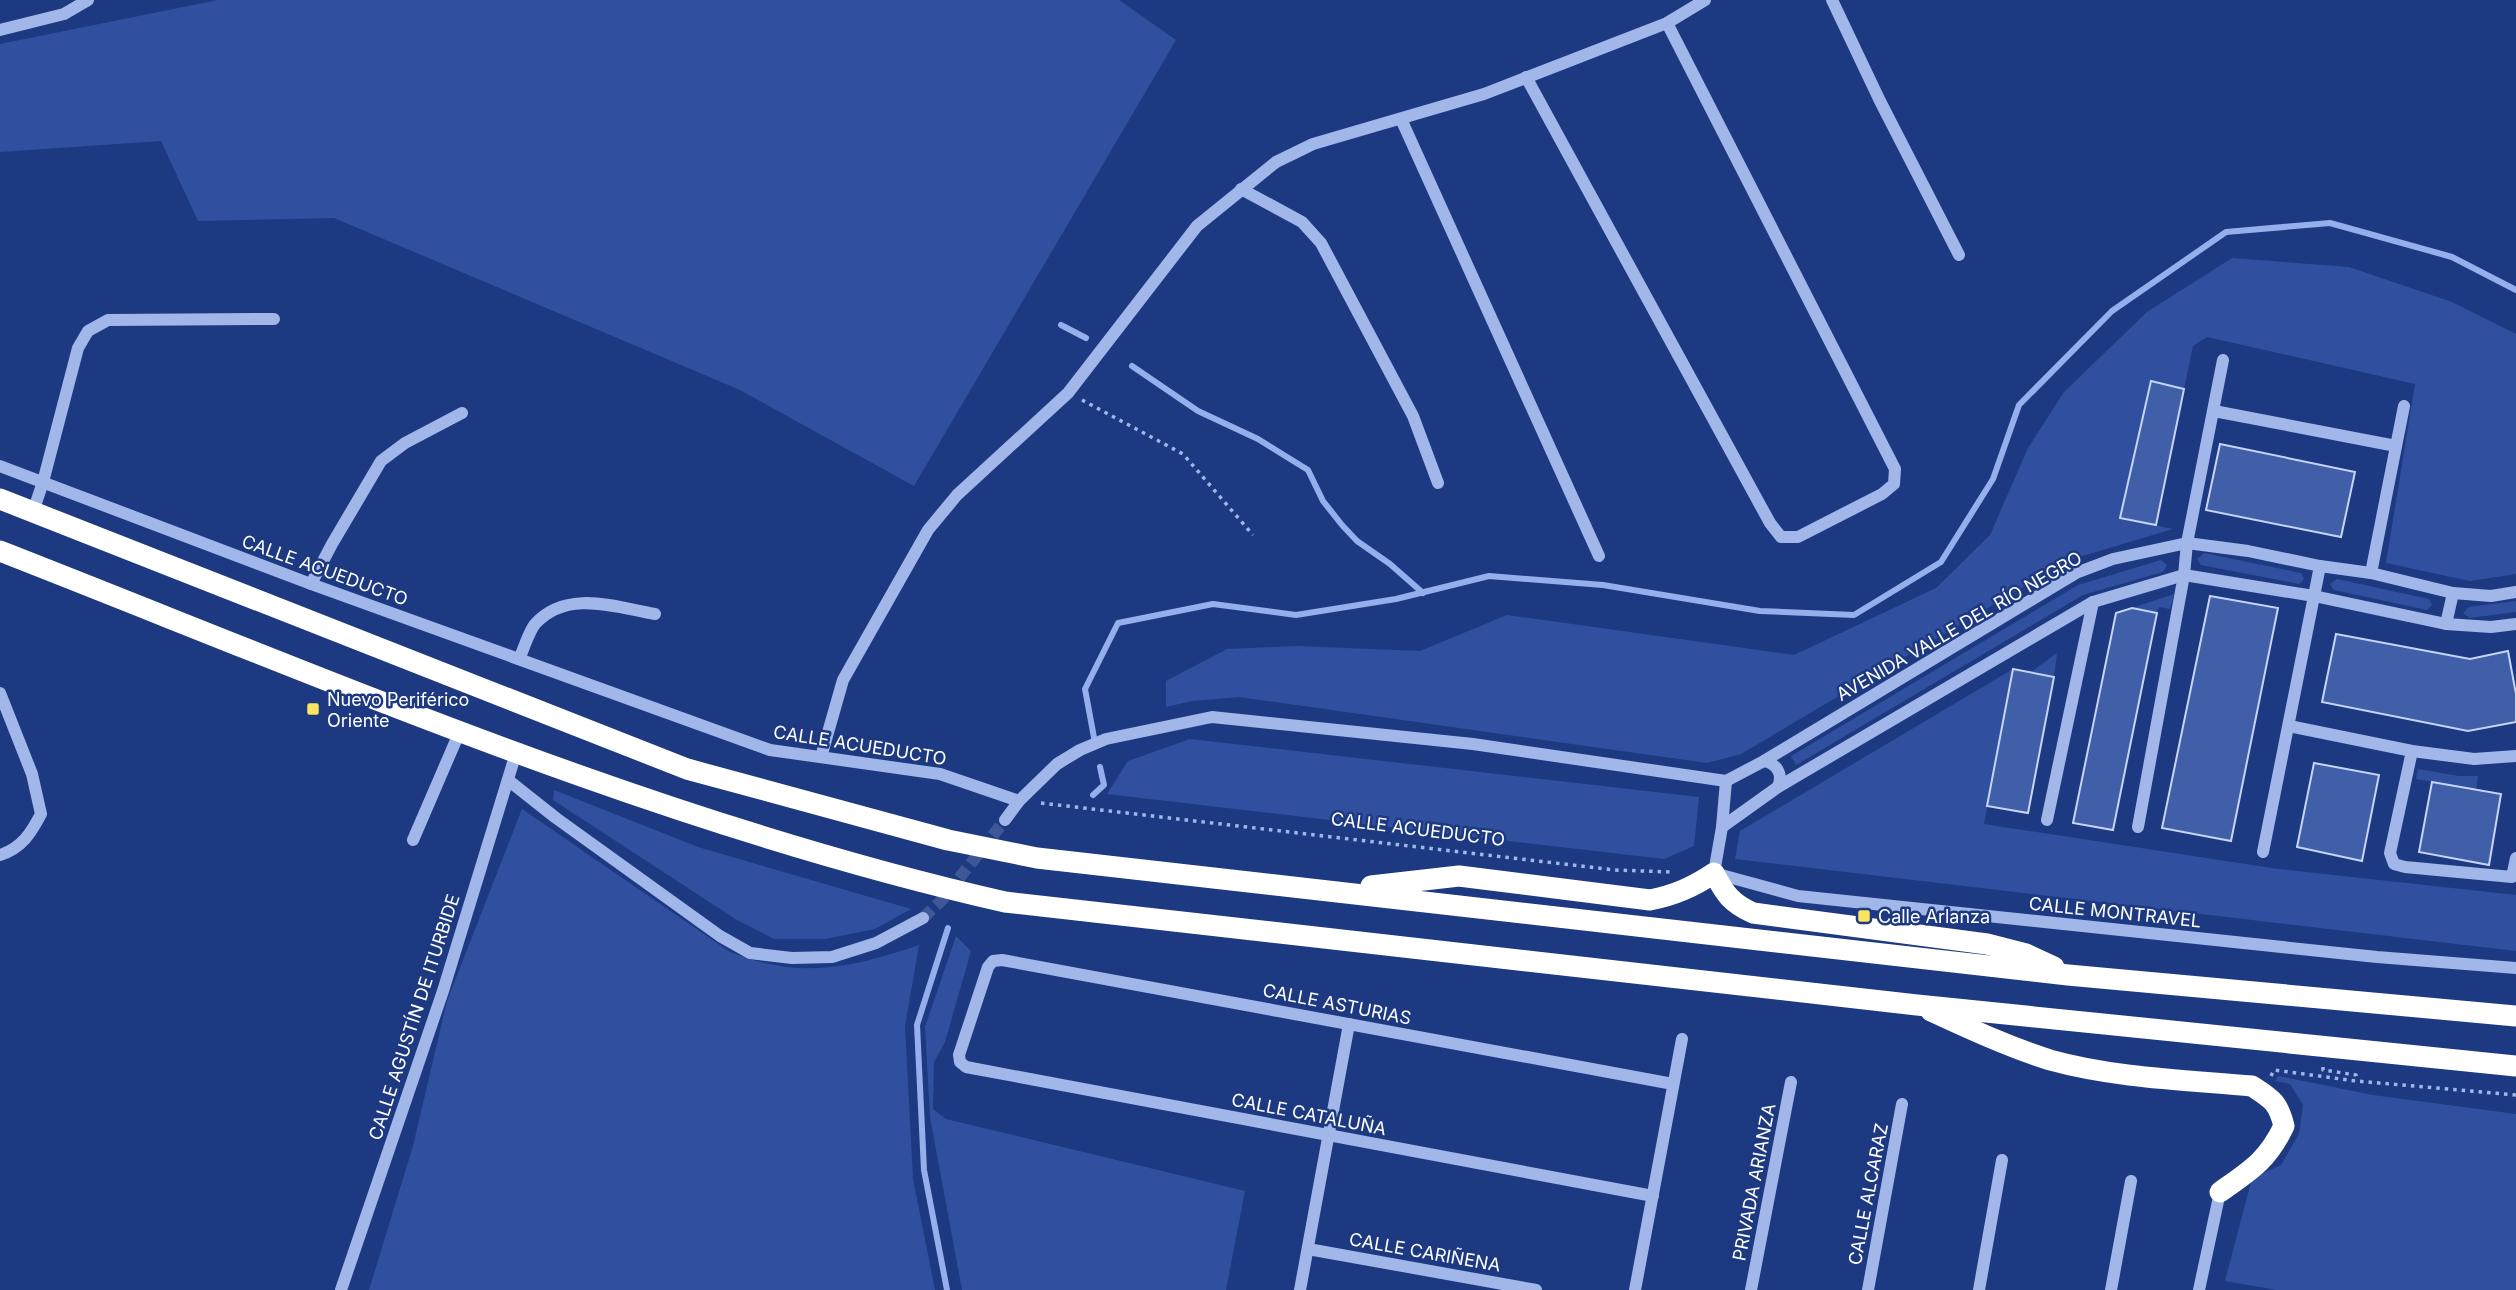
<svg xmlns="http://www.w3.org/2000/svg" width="2516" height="1290" font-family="Inter,sans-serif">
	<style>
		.green { fill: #30509f }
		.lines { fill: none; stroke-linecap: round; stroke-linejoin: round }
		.stream { stroke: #94afeb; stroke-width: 6 }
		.building { fill: #415fa9; stroke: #c5d4f7; stroke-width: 2 }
		.minor-tunnel { stroke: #3f5794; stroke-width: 12; stroke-dasharray: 12 6; stroke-linecap: butt }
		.path { stroke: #a1b6e9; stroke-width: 3.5; stroke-dasharray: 3.5 5; stroke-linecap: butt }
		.minor { stroke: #a1b6e9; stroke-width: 12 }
		.highway { stroke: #fff; stroke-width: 21 }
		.poi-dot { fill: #f9e55f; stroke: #1d3981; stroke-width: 2.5 }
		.labels { text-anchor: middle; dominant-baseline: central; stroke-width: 5; stroke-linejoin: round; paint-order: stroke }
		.street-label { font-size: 18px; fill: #fff; stroke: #1d3981 }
		.poi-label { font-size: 18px; fill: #fff; stroke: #1d3981; text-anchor: start }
	</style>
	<rect width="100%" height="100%" fill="#1d3981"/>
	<g class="green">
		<path d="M218,0H1119L1176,40L914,486L740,390L334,218L198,221L161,141L0,152V44Z"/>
		<path d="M2232,258L2349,267L2452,302L2516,334V574L2470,581L2386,563L2415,384L2207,337L2193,346L2184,389L2152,381L2121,518L2173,529L2069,560L1741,754L1707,763L1239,697L1192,701L1166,707V681L1227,649L1296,646L1420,651L1507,615L1794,655L1936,588L1990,535L2028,448L2064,392L2147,312Z"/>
		<path d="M2204,553L2301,573L2304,579L2299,584L2201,565L2197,559Z"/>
		<path d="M2161,560L2167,565L2163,572L2083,595L1796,765L1791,756L2078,585Z"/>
		<path d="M2337,579L2429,599L2432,605L2427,610L2334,590L2330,584Z"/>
		<path d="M2174,594L2170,609L2159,607L2157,613L2132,608Z"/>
		<path d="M2516,601V612L2470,618L2463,613L2469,607Z"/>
		<path d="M2057,653L2054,677L2031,672Z"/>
		<path d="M2013,669L1984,824L2278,869L2516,895V951L1735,859L1740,831Z"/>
		<path d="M1190,739L1699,797L1694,846L1664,859L1107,794L1128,761Z"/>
		<path d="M2418,769L2459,776H2478L2476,790L2416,779Z"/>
		<path d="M554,790L698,847L911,909L875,929L825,939H774L737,920L553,800Z"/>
		<path d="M522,809L730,952C799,980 851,968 919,945L905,1026L913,1179L935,1290H369L413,1146L447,1001Z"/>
		<path d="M956,936L971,951L945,1042L934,1062L933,1109L946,1119L1245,1191L1226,1290H962L930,1117L925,1027Z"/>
		<path d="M2278,1076L2373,1095L2516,1114V1290H2277L2225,1281L2252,1178L2281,1165L2299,1134L2303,1105L2290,1084L2275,1081Z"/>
	</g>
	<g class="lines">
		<g class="stream">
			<path d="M1061,325L1086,338"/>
			<path d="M1132,366L1198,411L1258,439L1308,470L1323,501L1342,525L1357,541L1390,564L1423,593"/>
			<path d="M1095,743L1085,689L1118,623L1213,604L1296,615L1396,599L1489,576L1603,585L1760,611L1854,615L1941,562L1993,479L2019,405L2112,311L2226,232L2330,223L2452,257L2516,290"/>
			<path d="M1093,795L1104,785L1100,767"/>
			<path d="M947,1290L924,1170L917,1025L948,928"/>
		</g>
	</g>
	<g class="building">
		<path d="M2151,381L2184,389L2156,525L2120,518Z"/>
		<path d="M2220,444L2355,472L2341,537L2206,510Z"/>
		<path d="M2210,596L2278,608L2231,841L2162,828Z"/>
		<path d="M2132,608L2157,613L2113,830L2073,823L2116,613Z"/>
		<path d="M2336,634L2470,659L2508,651L2516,694V722L2468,731L2322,702Z"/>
		<path d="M2013,669L2054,677L2028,813L1987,806Z"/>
		<path d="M2314,763L2379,775L2362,861L2297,847Z"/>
		<path d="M2432,782L2501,794L2489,865L2419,852Z"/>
	</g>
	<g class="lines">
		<path class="minor-tunnel" d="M923,918L942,900L1005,820"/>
		<g class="path">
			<path d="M1082,400L1183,454L1253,535"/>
			<path d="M1041,803L1615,870L1670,872"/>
			<path d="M2323,1067V1070L2356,1075V1081"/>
			<path d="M2271,1076L2274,1070L2356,1081L2516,1095"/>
		</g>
		<g class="minor">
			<path d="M1832,0L1880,101L1959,255"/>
			<path d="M0,30L64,14L88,0"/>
			<path d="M1526,77L1770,523L1781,537H1798L1882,494L1894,484L1895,469L1667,23"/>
			<path d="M1401,119L1599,556"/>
			<path d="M1241,189L1302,222L1321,243L1413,416L1438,483"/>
			<path d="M2214,411L2396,446"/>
			<path d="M0,466L311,584L770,750L940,774L1019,801"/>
			<path d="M33,512L43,482L78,348L88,331L108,320L274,319"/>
			<path d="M2371,573L2404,406"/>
			<path d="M311,584L332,544L381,461L405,443L462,413"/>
			<path d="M2446,624L2453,593"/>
			<path d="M519,659C524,649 528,633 535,624C567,589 615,607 655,614"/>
			<path d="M0,693L32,774L41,814C31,833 22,848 0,855"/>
			<path d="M2289,726L2412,751L2474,759L2516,756"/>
			<path d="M2412,751L2390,853L2394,864L2405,867L2512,877L2516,858"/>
			<path d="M821,757L843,680L928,530L957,495L1068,393L1197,226L1276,162L1313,144L1484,94L1667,23L1705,0"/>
			<path d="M1764,761C1778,764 1783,775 1778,787"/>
			<path d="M508,780L556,818L720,936L750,953L792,958L832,957L876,943L923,918"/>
			<path d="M1726,781L1722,827L1714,873L1798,896L2377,957L2516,968"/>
			<path d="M1726,781L1764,761L2076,573L2113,559L2187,543L2248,551L2320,566L2371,573L2453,593L2491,596L2516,592"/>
			<path d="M1005,820L1019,801L1057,764L1080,750L1106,739L1212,717L1473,744L1726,781"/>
			<path d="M2047,820L2093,602"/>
			<path d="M1722,827L1778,787L2093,602L2184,575L2314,596L2446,624L2491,627L2516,624"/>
			<path d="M2138,827L2184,575L2187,543L2223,360"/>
			<path d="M413,840L460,731"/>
			<path d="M2263,852L2320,566"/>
			<path d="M1653,1196L966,1067L960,1062L959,1055L988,967L993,961L1002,960L1673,1084"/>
			<path d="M1308,1249L1536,1290"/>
			<path d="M341,1290L443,991L516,753"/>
			<path d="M1300,1290L1349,1024"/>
			<path d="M1635,1290L1682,1039"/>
			<path d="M1751,1290L1791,1082"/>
			<path d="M1868,1290L1902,1104"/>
			<path d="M1979,1290L2002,1160"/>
			<path d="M2111,1290L2131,1181"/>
			<path d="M2199,1290L2220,1192"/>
		</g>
		<g class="highway">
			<path d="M0,499L687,769L948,840L1037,858L2068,975L2516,1016"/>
			<path d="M0,551C330,680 658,823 1005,902L1917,1005L2516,1066"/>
			<path d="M1371,886L1459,876L1650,900C1675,895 1693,887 1714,873C1725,894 1731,903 1753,913L1987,944L2026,954L2054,967"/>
			<path d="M1931,1011C1970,1029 2009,1047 2050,1060C2115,1078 2185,1080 2252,1086C2272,1099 2278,1102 2284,1126C2267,1161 2251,1170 2220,1192"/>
		</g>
	</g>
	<g class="poi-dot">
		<rect x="306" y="702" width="14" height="14" rx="3.5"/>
		<rect x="1857" y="909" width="14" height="14" rx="3.5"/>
	</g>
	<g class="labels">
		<g class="street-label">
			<text transform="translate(325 570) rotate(20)">CALLE ACUEDUCTO</text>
			<text transform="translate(1959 626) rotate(-30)">AVENIDA VALLE DEL RÍO NEGRO</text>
			<text transform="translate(860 745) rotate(9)">CALLE ACUEDUCTO</text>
			<text transform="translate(1418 829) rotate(7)">CALLE ACUEDUCTO</text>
			<text transform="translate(2115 912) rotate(6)">CALLE MONTRAVEL</text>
			<text transform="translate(1337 1004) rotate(11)">CALLE ASTURIAS</text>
			<text transform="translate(414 1017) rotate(-72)">CALLE AGUSTÍN DE ITURBIDE</text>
			<text transform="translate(1309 1114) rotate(11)">CALLE CATALUÑA</text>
			<text transform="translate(1754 1182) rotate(-79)">PRIVADA ARIANZA</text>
			<text transform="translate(1868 1194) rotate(-79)">CALLE ALCARAZ</text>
			<text transform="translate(1425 1252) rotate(10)">CALLE CARIÑENA</text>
		</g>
		<g class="poi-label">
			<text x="327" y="699">Nuevo Periférico<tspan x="327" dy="21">Oriente</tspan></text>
			<text x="1878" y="916">Calle Arlanza</text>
		</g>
	</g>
</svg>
